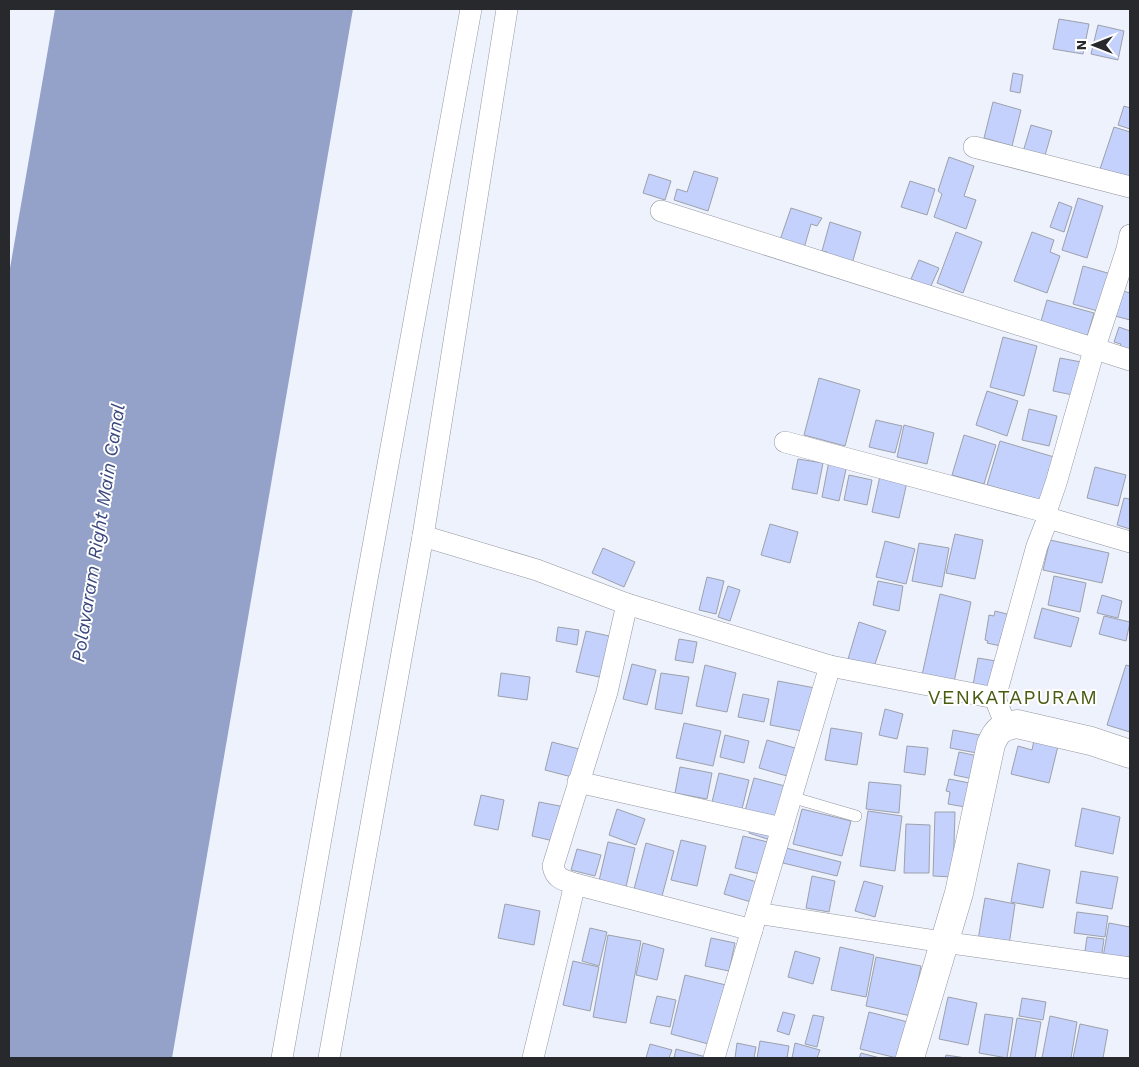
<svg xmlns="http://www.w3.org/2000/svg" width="1139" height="1067" font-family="'Work Sans',sans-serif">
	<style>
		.water { fill: #94a1c9 }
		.building { fill: #c3d1fc; stroke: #9da1ab }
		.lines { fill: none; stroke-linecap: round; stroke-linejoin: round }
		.service-casing { stroke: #9497a1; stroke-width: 12 }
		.minor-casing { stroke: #9497a1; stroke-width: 22 }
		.secondary-casing { stroke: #9497a1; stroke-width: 29 }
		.service { stroke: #fff; stroke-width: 11 }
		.minor { stroke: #fff; stroke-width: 21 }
		.secondary { stroke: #fff; stroke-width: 28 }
		.labels { text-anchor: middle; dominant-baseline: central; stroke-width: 4; stroke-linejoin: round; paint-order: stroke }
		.water-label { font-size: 19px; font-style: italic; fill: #3b497f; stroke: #fff }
		.quarter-label { font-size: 20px; letter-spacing: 1px; fill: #495d12; stroke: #fff }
	</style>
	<rect width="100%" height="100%" fill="#eef2fd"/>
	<path class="water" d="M55,9H353L172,1058H9V274Z"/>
	<g class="building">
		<path d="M1059,19L1089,24L1083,54L1053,49Z"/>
		<path d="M1098,25L1124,31L1118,60L1091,54Z"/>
		<path d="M1013,73L1023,75L1020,93L1010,91Z"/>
		<path d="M993,102L1021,110L1012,146L984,138Z"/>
		<path d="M1124,106L1130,108V129L1118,125Z"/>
		<path d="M1031,125L1052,131L1044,159L1023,152Z"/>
		<path d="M1114,127L1130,132V179L1100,169Z"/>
		<path d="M949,157L974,166L964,196L976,200L966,229L934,217L942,194L938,191Z"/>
		<path d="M694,171L718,178L708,211L674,200L677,189L687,192Z"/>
		<path d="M649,174L671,181L665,200L643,193Z"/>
		<path d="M910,181L935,189L927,215L901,207Z"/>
		<path d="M1078,198L1103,206L1087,258L1062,250Z"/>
		<path d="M1059,202L1072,207L1064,232L1050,227Z"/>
		<path d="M791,208L822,218L817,226L811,224L804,248L780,240Z"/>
		<path d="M830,222L861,232L852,264L826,256L827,252L822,251Z"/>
		<path d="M956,232L982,242L963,293L937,283Z"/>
		<path d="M1032,232L1054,240L1050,252L1060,256L1047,293L1014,281Z"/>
		<path d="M919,260L939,268L930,288L911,279Z"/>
		<path d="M1083,266L1111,274L1101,312L1073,304Z"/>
		<path d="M1123,291L1130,293V320L1115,316Z"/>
		<path d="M1047,300L1094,313L1086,341L1039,328Z"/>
		<path d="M1119,327L1130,331V356L1118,352L1121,344L1114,342Z"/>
		<path d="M1003,337L1037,346L1024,396L990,387Z"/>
		<path d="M1060,358L1081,362L1073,395L1053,391Z"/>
		<path d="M819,378L860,390L845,446L804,435Z"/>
		<path d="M987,391L1018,401L1007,436L976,425Z"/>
		<path d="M1029,409L1057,416L1049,446L1022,440Z"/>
		<path d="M876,420L902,426L895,453L869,447Z"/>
		<path d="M904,425L934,433L927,464L897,457Z"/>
		<path d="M964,435L996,445L984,484L952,475Z"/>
		<path d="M1000,441L1054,457L1041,500L987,485Z"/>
		<path d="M798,459L823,463L817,494L792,489Z"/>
		<path d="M829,461L847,465L839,501L822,497Z"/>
		<path d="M1095,467L1126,475L1118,506L1087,498Z"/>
		<path d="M849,475L872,480L867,505L844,500Z"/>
		<path d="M880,476L907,482L899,518L872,512Z"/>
		<path d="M1124,498L1130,499V529L1117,525Z"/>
		<path d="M770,524L798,532L790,563L761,555Z"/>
		<path d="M955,534L983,540L975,579L946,573Z"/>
		<path d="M1050,540L1109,553L1102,583L1043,570Z"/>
		<path d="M885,541L915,549L906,584L876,577Z"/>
		<path d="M919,543L949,548L942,587L912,581Z"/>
		<path d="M603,548L635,562L624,587L592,573Z"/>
		<path d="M1054,576L1086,583L1080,612L1048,605Z"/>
		<path d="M707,577L724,581L716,614L699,610Z"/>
		<path d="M878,581L903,586L899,611L873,605Z"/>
		<path d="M728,586L740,590L730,621L718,617Z"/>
		<path d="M940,594L971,602L954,682L922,675Z"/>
		<path d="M1102,595L1122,601L1118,618L1097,613Z"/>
		<path d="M1042,608L1079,618L1071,647L1034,638Z"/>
		<path d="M995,611L1011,615L1005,647L987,643L988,641L985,640L989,615L994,616Z"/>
		<path d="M1104,616L1130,622L1126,641L1099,634Z"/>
		<path d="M859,622L886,631L874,667L848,659Z"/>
		<path d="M558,627L579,630L577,645L556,641Z"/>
		<path d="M586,631L614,637L604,678L576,672Z"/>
		<path d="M679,639L697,642L693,663L675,660Z"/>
		<path d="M978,658L996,661L992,688L973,685Z"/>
		<path d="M632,664L656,670L647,705L623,699Z"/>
		<path d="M705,665L736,673L727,712L696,706Z"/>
		<path d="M1126,665L1130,666V732L1107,725Z"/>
		<path d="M501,673L530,677L527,700L498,696Z"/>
		<path d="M661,673L689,677L682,714L655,709Z"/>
		<path d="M778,681L815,688L807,732L770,725Z"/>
		<path d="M743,694L769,699L764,722L738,717Z"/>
		<path d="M885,709L903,714L897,739L879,735Z"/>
		<path d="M684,723L721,731L713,766L676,758Z"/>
		<path d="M831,728L862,733L857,765L825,760Z"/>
		<path d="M953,730L985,736L982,754L950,748Z"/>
		<path d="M725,735L749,741L744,763L720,757Z"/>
		<path d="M767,740L795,748L787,776L759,768Z"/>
		<path d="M1034,740L1058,746L1049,783L1011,774L1018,746L1032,750Z"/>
		<path d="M552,742L579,749L572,777L545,770Z"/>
		<path d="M907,746L928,748L925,775L904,772Z"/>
		<path d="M959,752L983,757L978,780L954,775Z"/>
		<path d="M680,767L712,773L707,799L675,793Z"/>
		<path d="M719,773L749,780L742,809L712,802Z"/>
		<path d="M754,778L785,786L777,819L745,811Z"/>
		<path d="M949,779L975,784L971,808L948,804L950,792L946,791Z"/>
		<path d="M869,782L901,785L899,813L866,809Z"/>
		<path d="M481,795L504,800L498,830L474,825Z"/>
		<path d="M539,802L565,807L558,842L532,836Z"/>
		<path d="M1082,808L1120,817L1113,854L1075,846Z"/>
		<path d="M617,809L645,819L636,845L609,835Z"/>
		<path d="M802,809L851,821L842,856L793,844Z"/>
		<path d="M868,811L902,816L895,871L860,866Z"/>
		<path d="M935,812H955L953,877L933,876Z"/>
		<path d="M752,823L777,832L773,841L749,833Z"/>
		<path d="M906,824L930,825L929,873H904Z"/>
		<path d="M743,836L772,843L764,875L735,868Z"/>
		<path d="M681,840L706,846L697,886L671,880Z"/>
		<path d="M608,842L635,848L625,891L598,885Z"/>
		<path d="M646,843L674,851L662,896L634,889Z"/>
		<path d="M786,848L841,862L837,876L783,863Z"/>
		<path d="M577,849L601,855L595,876L571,870Z"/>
		<path d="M1018,863L1050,870L1043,908L1011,902Z"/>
		<path d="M1081,871L1118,877L1112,909L1076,903Z"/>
		<path d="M730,874L757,882L751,902L724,894Z"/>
		<path d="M812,876L835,881L829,912L806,908Z"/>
		<path d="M864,881L883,886L875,917L855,911Z"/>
		<path d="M985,898L1015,904L1009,945L978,940Z"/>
		<path d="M505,904L540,911L534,945L498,938Z"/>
		<path d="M1077,912L1108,916L1105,937L1074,933Z"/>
		<path d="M1109,923L1130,927V957H1103Z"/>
		<path d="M590,928L607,932L599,966L582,961Z"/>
		<path d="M608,935L641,941L626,1023L593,1017Z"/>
		<path d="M1087,937L1104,939L1101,960L1084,958Z"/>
		<path d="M711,938L735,943L729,971L705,966Z"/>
		<path d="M643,943L664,949L657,980L636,975Z"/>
		<path d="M840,947L874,955L866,997L831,990Z"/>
		<path d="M795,951L820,958L813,984L788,977Z"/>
		<path d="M876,957L921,966L911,1016L866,1006Z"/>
		<path d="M573,961L599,967L590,1011L563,1005Z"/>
		<path d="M685,975L730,986L716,1046L671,1034Z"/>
		<path d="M657,996L676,1000L670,1027L650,1023Z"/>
		<path d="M948,997L977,1003L968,1045L939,1039Z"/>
		<path d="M1022,998L1046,1002L1043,1020L1019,1016Z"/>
		<path d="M783,1012L795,1015L789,1035L777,1031Z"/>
		<path d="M869,1012L908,1022L897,1058L860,1049Z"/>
		<path d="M985,1014L1013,1018L1007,1058L979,1053Z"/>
		<path d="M813,1015L824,1017L817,1047L805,1044Z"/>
		<path d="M1050,1016L1077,1022L1071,1058H1042Z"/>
		<path d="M1017,1018L1041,1022L1035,1058H1010Z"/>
		<path d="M1080,1024L1108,1030L1103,1058H1073Z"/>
		<path d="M760,1041L789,1046L787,1058H757Z"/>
		<path d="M737,1043L756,1047L754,1058H735Z"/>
		<path d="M795,1043L820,1050L817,1058H792Z"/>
		<path d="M650,1044L672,1050L669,1058H646Z"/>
		<path d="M676,1049L706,1057L705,1058H674Z"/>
		<path d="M861,1053L880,1058H859Z"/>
		<path d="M946,1055L966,1058H945Z"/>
	</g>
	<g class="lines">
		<defs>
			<path id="service" d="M791,797L856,816"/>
			<g id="minor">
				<path d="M974,147L1130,187"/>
				<path d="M661,211L1130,360"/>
				<path d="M785,442L1046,512"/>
				<path d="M1048,518L1130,542"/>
				<path d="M423,536L537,570L627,604L830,666L995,698L1006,726"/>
				<path d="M995,698L1037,546L1048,518L1046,512L1056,483L1094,350L1127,249L1130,235"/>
				<path d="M578,782L782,828"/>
				<path d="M575,884L752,930"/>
				<path d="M757,913L943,942L1130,968"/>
				<path d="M282,1058L362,607L471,9"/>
				<path d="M329,1058L423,536L507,9"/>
				<path d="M533,1058L575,884C564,880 555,879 553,866L607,692L627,604"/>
				<path d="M714,1058L830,666"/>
			</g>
			<path id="secondary" d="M910,1058L959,893L991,744C997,730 1001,727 1017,724L1091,741L1130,754"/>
		</defs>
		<use href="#service" class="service-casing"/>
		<use href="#minor" class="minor-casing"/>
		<use href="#secondary" class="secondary-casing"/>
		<use href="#service" class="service"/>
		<use href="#minor" class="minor"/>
		<use href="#secondary" class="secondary"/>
	</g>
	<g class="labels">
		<g class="water-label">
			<text transform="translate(98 533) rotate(-81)">Polavaram Right Main Canal</text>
		</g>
		<g class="quarter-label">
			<text x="1013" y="697">VENKATAPURAM</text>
		</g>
	</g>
	<rect width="1139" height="1067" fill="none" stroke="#27292d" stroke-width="20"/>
	<g transform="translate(1094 45) rotate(270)" stroke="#ffffff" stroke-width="4" paint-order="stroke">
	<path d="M0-4L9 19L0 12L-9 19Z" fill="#27292d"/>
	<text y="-8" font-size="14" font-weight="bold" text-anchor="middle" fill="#27292d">N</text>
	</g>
</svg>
